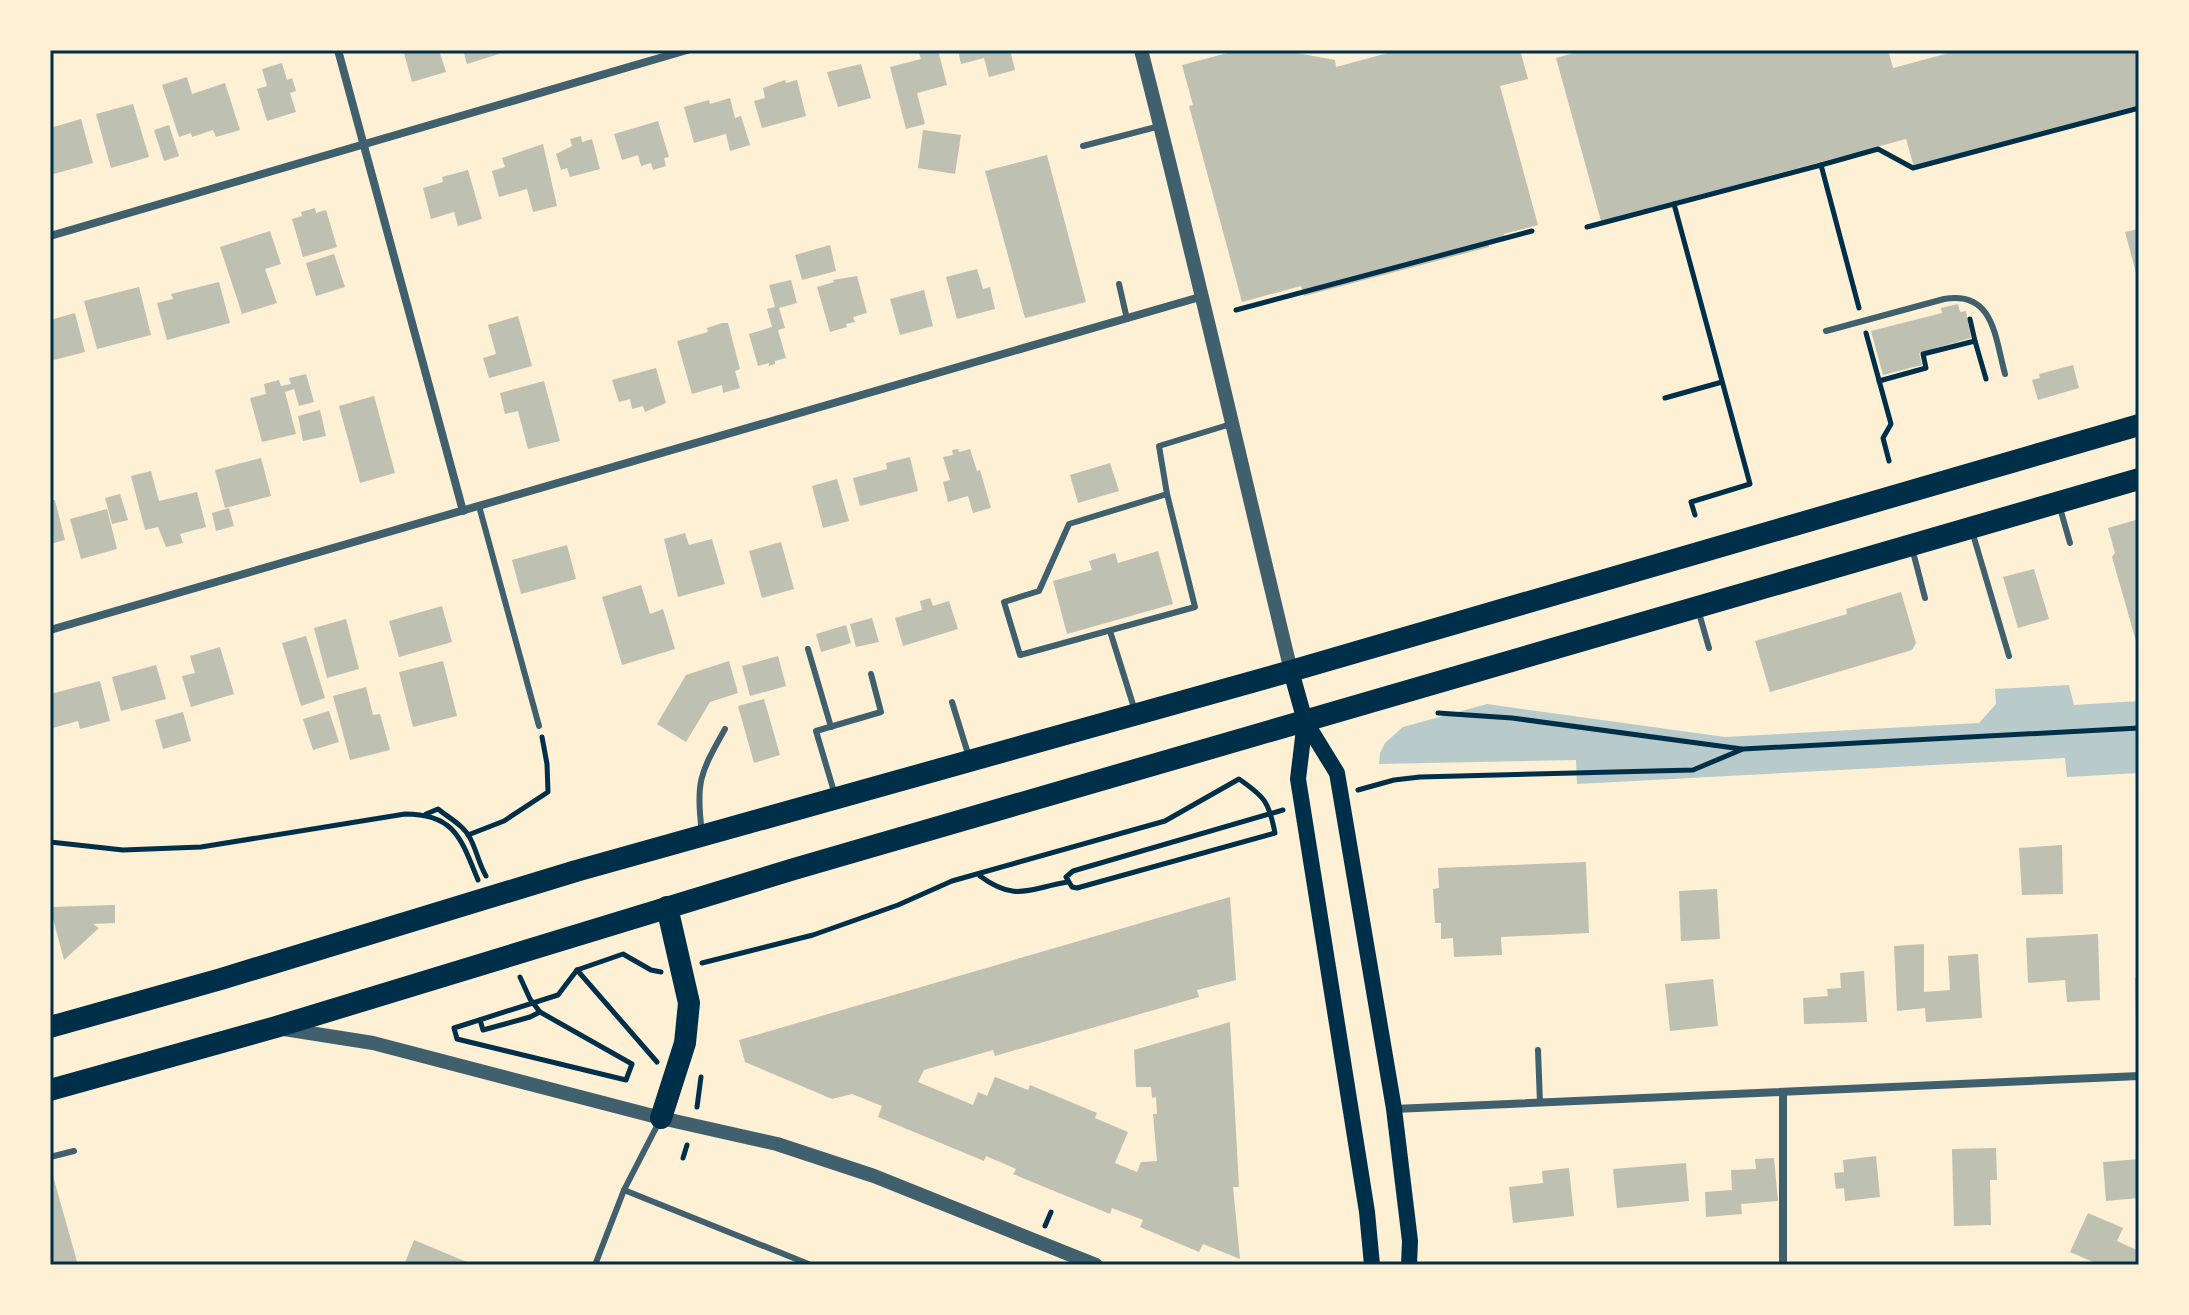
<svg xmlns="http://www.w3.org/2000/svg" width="2189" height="1315" font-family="Manrope,sans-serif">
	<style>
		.green { fill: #b9caca }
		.building { fill: #bec0b2 }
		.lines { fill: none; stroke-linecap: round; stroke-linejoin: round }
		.path { stroke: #003049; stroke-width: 5 }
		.service { stroke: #3f606c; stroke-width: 6 }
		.minor { stroke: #3f606c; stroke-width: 8 }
		.tertiary { stroke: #3f606c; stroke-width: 14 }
		.secondary { stroke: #003049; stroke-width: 16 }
		.trunk { stroke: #003049; stroke-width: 22 }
		.neatline { fill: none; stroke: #003049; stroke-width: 3 }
	</style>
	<rect width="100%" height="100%" fill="#fdf0d5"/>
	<path class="green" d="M2069,685L2074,705L2139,701V773L2067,777L2065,758L1577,784L1576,760L1379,764L1380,753L1385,743L1403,727L1487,704L1725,737L1979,723L1996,704L1995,689Z"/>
	<g class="building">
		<path d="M403,50H439L446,72L412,82Z"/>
		<path d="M463,50H498L499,54L467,64Z"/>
		<path d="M918,50H938L947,85L917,93L925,124L906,129L890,67L921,59Z"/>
		<path d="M958,50H1010L1015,70L989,77L984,58L961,64Z"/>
		<path d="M1239,50H1281L1335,60L1336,67L1399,50H1520L1528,79L1500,86L1538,225L1504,234L1505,238L1488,242L1489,247L1304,296L1301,286L1242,302L1189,106L1193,105L1182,65Z"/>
		<path d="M1584,50H1888L1893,68L1960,50H2139V105L1914,167L1906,139L1601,221L1556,58Z"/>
		<path d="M282,63L287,80L292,78L296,91L290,93L296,112L267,121L257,89L267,86L262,69Z"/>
		<path d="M861,64L871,98L838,107L827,72Z"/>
		<path d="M187,77L192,94L225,83L240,130L216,137L213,130L192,137L191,133L179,137L162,85Z"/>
		<path d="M785,80L786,83L797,80L806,116L762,128L754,101L765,98L763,88Z"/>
		<path d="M730,98L735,118L741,116L750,145L730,151L726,134L694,143L684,107L709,100L710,104Z"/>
		<path d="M133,104L149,157L111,168L96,114Z"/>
		<path d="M81,119L93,163L50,175V128Z"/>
		<path d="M658,121L669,157L664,158L666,166L653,170L651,163L641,166L638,155L622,160L614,134Z"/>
		<path d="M169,125L179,156L164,161L154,130Z"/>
		<path d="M923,130L961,135L955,174L918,168Z"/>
		<path d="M581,136L582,142L592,139L600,169L570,177L567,168L561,170L556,154L572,146L570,139Z"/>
		<path d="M543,144L557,206L533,212L527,189L499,197L492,171L505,167L502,158Z"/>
		<path d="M1047,155L1086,302L1025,318L985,171Z"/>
		<path d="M468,170L482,219L458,226L454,212L431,219L423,188L443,182L442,177Z"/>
		<path d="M315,208L316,213L326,210L337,247L303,257L292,219L302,216L301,212Z"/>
		<path d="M2139,229V280H2138L2125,232Z"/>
		<path d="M270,231L281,264L265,269L277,303L242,314L220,247Z"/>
		<path d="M830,245L836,271L802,280L795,255Z"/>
		<path d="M334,254L345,287L316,296L306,263Z"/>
		<path d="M977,269L983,289L990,287L995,309L957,319L946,277Z"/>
		<path d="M857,276L867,313L853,317L855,322L846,324L847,327L830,332L817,287L834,282L833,280Z"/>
		<path d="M791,280L797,303L779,308L785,328L778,330L786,358L775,361V364L769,366V363L758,366L749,334L772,327L767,309L775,307L769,285Z"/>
		<path d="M219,282L230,323L167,340L157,303L173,299L171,294Z"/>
		<path d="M139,287L151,335L97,349L84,301Z"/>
		<path d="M924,290L933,326L900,335L890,299Z"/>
		<path d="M1958,304L1960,312L1966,311L1971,338L1919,353L1922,365L1883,375L1871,331L1942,313L1941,308Z"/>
		<path d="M75,313L85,352L50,361V320Z"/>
		<path d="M518,316L532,366L489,378L483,358L496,354L488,325Z"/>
		<path d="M722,323H728L740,369L735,371L740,388L723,393L722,385L692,394L677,341L708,332L707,328Z"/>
		<path d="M2073,365L2079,388L2038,400L2032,380L2040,378L2039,374Z"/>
		<path d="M656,368L666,403L645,412L643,406L632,409L630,399L619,402L612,380Z"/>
		<path d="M306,374L314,402L299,406L294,389L285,392L296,434L262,442L250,398L266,394L264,384L279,380L281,386L291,384L289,378Z"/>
		<path d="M544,381L560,441L528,449L518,411L505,414L500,393Z"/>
		<path d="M374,396L395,473L360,483L339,406Z"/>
		<path d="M320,410L326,436L303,441L298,416Z"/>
		<path d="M958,449L959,452L970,449L977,471L980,470L991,508L973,513L968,496L948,502L943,482L950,480L943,457L953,455L952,450Z"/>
		<path d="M910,457L918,491L860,506L853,478L887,469L886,463Z"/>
		<path d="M261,458L271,496L225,508L215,470Z"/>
		<path d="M1110,463L1119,491L1078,503L1070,475Z"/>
		<path d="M151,471L159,501L197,492L206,527L180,534L183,543L166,547L158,527L145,530L131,476Z"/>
		<path d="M837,479L849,521L823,528L812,486Z"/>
		<path d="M120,494L128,520L112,524L105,498Z"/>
		<path d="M55,500L65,540L50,544V501Z"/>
		<path d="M229,508L234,526L216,531L212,513Z"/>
		<path d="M107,509L117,549L81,559L70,519Z"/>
		<path d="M2139,519V648H2138L2112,557L2115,553L2108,528Z"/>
		<path d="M685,533L689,545L712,539L725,584L678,597L664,539Z"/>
		<path d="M781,542L794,589L762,598L749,551Z"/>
		<path d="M567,545L576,579L521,594L512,560Z"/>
		<path d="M1158,551L1173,604L1067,634L1053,581L1092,570L1089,561L1115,553L1118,563Z"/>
		<path d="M2034,569L2049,619L2018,628L2003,577Z"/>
		<path d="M641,585L650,614L663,609L675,649L622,665L602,597Z"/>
		<path d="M1901,592L1916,643L1912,650L1770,692L1755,641L1847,614L1846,609Z"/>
		<path d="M930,598L933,606L949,601L958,629L903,646L895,618L922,610L920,601Z"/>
		<path d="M442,606L452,642L399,657L389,621Z"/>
		<path d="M872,618L879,642L856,647L850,624Z"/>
		<path d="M346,619L359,669L327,678L314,628Z"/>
		<path d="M846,625L851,643L821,652L816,634Z"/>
		<path d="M306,636L325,698L301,706L282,643Z"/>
		<path d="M220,647L234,694L191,707L182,676L195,673L190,656Z"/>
		<path d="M778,656L786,686L750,696L742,666Z"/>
		<path d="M443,661L457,716L413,727L399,672Z"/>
		<path d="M729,661L738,693L710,702L686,742L657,724L686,675Z"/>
		<path d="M156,665L166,699L121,711L112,677Z"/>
		<path d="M100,681L110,721L80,729L78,721L53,728L50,694Z"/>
		<path d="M366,687L373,715L380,714L390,750L350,760L333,696Z"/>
		<path d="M764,699L780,755L754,763L738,706Z"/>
		<path d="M329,711L339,742L313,750L303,719Z"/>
		<path d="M183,712L191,741L163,749L155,720Z"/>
		<path d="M2062,845L2063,894L2022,895L2019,848Z"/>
		<path d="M1586,862L1589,933L1501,937L1502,955L1454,957L1453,938L1441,939V923H1435L1433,889L1439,888L1438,868Z"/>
		<path d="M1717,889L1720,939L1681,941L1679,891Z"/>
		<path d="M1230,897L1236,980L1197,990L1199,997L995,1056L993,1050L924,1070L918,1082L973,1105L978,1092L987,1096L995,1077L1028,1090L1030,1085L1097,1113L1095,1118L1128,1132L1115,1163L1137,1172L1141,1162L1157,1161L1153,1114H1157L1156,1097L1152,1098L1151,1087H1136L1134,1050L1230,1022L1239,1187H1233L1240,1259L1203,1244L1199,1252L1140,1227L1143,1220L1112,1208L1110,1214L1013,1174L1016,1169L986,1156L984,1161L878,1117L882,1106L852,1094L832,1099L745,1062L739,1040Z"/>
		<path d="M115,905V923L93,924L99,928L64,960L50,907Z"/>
		<path d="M2098,934L2100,1000L2067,1002L2065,980L2028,983L2026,938Z"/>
		<path d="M1924,944V992L1950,990L1948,956L1978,954L1982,1018L1926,1022L1925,1008L1897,1011L1894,946Z"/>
		<path d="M1864,971L1867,1022L1804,1024L1803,998L1828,996L1827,989L1841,988L1840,973Z"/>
		<path d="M2135,978H2139V1018H2136Z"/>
		<path d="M1713,979L1718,1026L1670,1031L1665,984Z"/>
		<path d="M1996,1148L1997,1180H1990L1991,1225L1954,1226L1952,1149Z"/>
		<path d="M1876,1156L1880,1197L1845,1201L1844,1188L1836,1189L1834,1173L1844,1172L1843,1160Z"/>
		<path d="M1774,1158L1778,1201L1741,1204L1742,1214L1706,1217L1705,1192L1732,1190L1731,1170L1756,1169L1755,1159Z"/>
		<path d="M2139,1159V1198L2106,1201L2103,1162Z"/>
		<path d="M1686,1163L1689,1201L1617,1208L1613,1169Z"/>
		<path d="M1569,1168L1574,1216L1513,1223L1509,1187L1543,1183L1542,1171Z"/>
		<path d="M53,1176L78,1265H50V1177Z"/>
		<path d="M2088,1213L2123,1228L2117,1241L2139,1251V1265H2100L2070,1252Z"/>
		<path d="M414,1240L474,1265H404Z"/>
	</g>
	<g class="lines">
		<g class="path">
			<path d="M1674,204L1750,484L1691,502L1695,515"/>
			<path d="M1587,227L1821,165"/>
			<path d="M1859,308L1821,165L1878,149L1913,168L2139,108"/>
			<path d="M1236,310L1532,231"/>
			<path d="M1970,319L1975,341"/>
			<path d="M1866,333L1891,424L1883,438L1889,461"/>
			<path d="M1879,381L1926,368L1923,354L1975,341L1986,379"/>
			<path d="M1665,398L1722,382"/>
			<path d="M1438,713L1512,718L1742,749"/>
			<path d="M1358,790L1394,780L1420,777L1693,770L1743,749L2139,728"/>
			<path d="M426,814L438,809C449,818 465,826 471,840C477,852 479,864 486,876"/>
			<path d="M468,835L504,821L548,792L547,764L542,737"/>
			<path d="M50,842L123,850L201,847L405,814C455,814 461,839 478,880"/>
			<path d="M980,876C1015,902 1028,889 1067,882"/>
			<path d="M702,963L813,935L898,905L952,881L1165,821L1239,779C1265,797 1269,802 1275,833L1077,888L1072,887L1066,877L1073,871L1283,810"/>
			<path d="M577,970L657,1062"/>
			<path d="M520,977L530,999L540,1012L632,1064L626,1080L457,1039L454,1028L558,995L577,970L623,954L651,970L661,972"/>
			<path d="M480,1020L483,1030L530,1017L540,1012"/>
			<path d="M697,1107L701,1077"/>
			<path d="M683,1158L687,1145"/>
			<path d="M1045,1226L1051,1212"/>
		</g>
		<g class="service">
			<path d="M1083,146L1160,126"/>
			<path d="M1119,284L1127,319"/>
			<path d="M1826,331L1944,299C1994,290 1995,338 2005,374"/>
			<path d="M1167,494L1069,524L1039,591L1004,602L1020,655L1195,607L1167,494L1159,446L1231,424"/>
			<path d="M479,506L539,726"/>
			<path d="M2060,508L2070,543"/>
			<path d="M1972,531L2009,656"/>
			<path d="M1912,548L1925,598"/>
			<path d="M1699,613L1709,648"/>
			<path d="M1110,631L1135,711"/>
			<path d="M808,649L831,727"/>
			<path d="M952,702L969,757"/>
			<path d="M835,795L816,731L881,712L871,674"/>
			<path d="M702,832C695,781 701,772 725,729"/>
			<path d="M1538,1050L1540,1103"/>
			<path d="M50,1157L74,1151"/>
			<path d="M624,1190L811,1265"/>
			<path d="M595,1265L624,1190L659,1122"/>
		</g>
		<g class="minor">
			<path d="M338,50L463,511"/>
			<path d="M50,236L687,50"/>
			<path d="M50,630L1200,297"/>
			<path d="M1394,1109L2139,1076"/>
			<path d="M1783,1265V1092"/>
		</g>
		<g class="tertiary">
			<path d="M1141,50C1194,256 1241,464 1291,671"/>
			<path d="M284,1029L373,1043L661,1118L777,1144L874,1176L1096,1265"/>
		</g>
		<g class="secondary">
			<path d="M1291,671L1305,721L1337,773L1394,1109L1410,1241L1409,1265"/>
			<path d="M1305,721L1298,779L1367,1212L1372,1265"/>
		</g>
		<g class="trunk">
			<path d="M50,1027L221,979L576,871L1291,671L2139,425"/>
			<path d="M50,1090L276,1027L794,869L2139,479"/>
			<path d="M661,1118L685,1043L689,1003L667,907"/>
		</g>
	</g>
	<rect width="2189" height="1315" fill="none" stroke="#fdf0d5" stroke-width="104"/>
	<rect x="52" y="52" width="2085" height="1211" class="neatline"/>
</svg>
